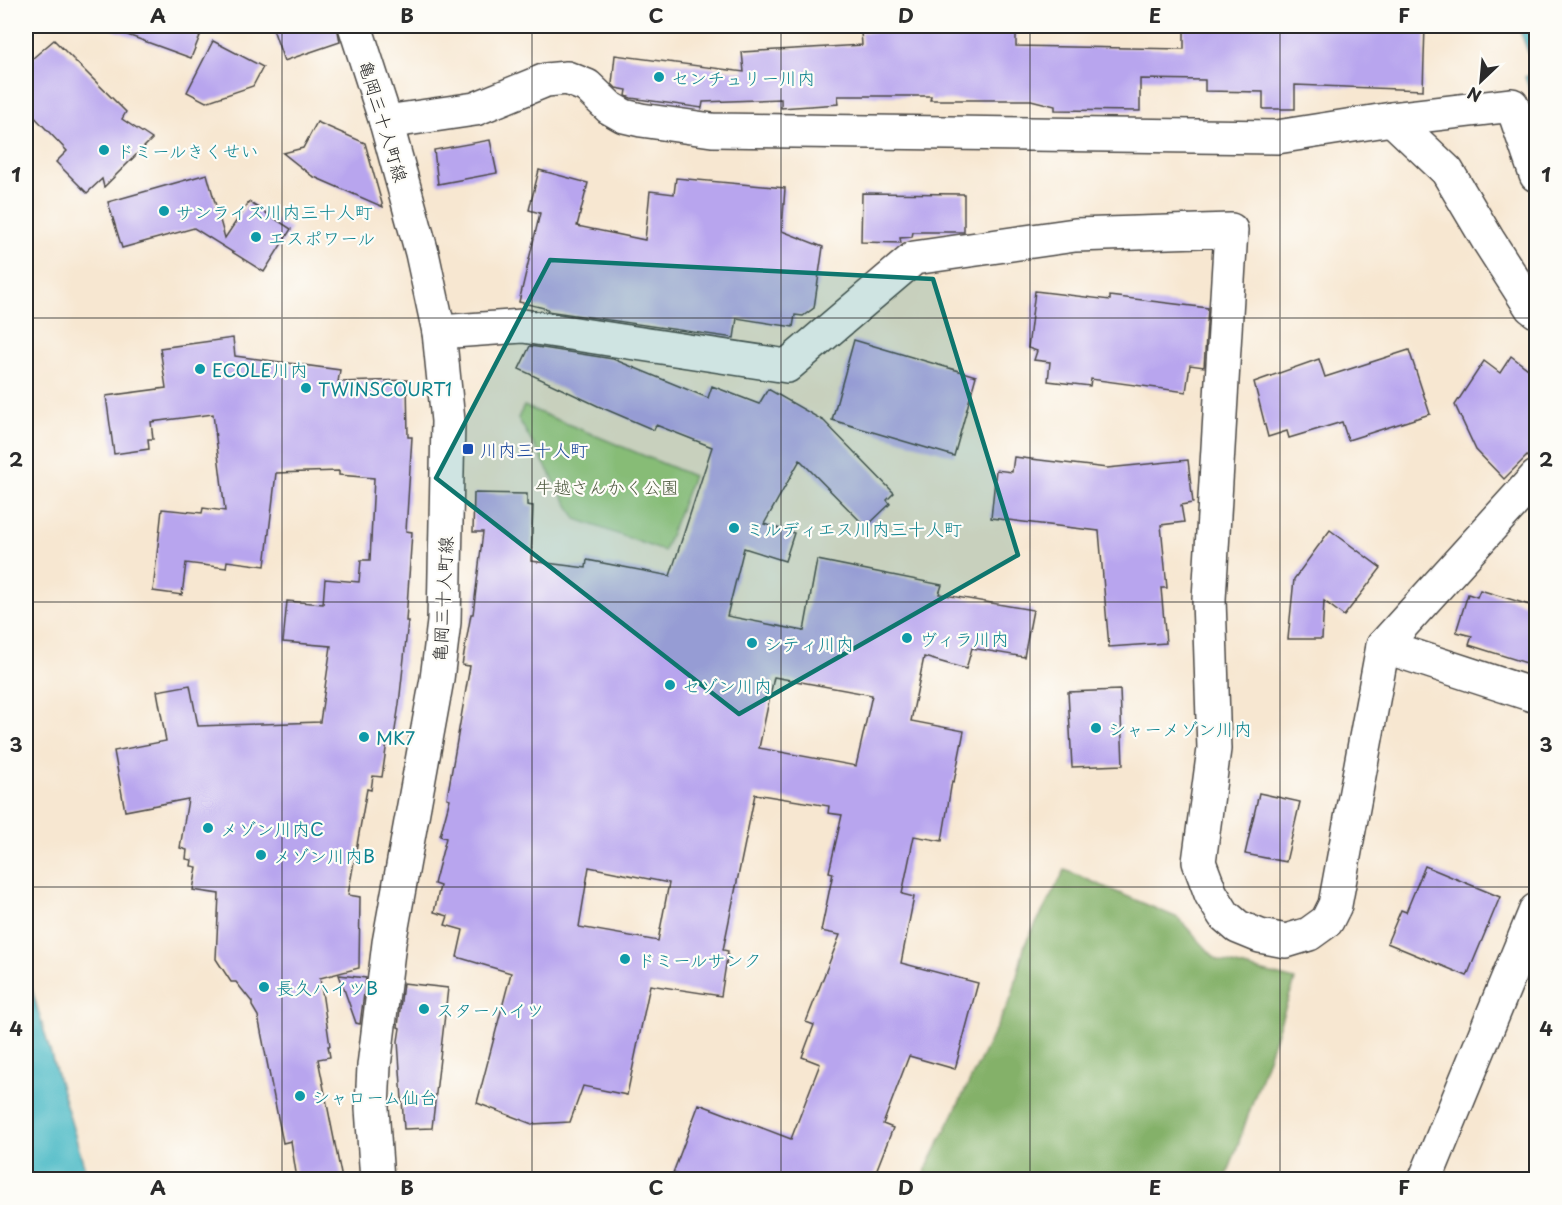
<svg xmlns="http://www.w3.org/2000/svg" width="1562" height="1205" font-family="'Playpen Sans','Klee One',sans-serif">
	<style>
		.green { fill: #a5ce79; stroke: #687c52; stroke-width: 1.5 }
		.forest { fill: #84b169; stroke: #586e4a; stroke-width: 1.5 }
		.water { fill: #4cbac6; stroke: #3c7278; stroke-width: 1.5 }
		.building { fill: #b8a5ee; fill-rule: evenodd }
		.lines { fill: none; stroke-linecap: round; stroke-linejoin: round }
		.minor-casing { stroke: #4a4744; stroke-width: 36 }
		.tertiary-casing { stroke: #4a4744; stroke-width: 36 }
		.minor { stroke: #fff; stroke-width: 33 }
		.tertiary { stroke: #fff; stroke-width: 33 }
		.marked { fill: #0f766e; fill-opacity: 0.2; stroke: #0f766e; stroke-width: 4.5; stroke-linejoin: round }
		.grid { fill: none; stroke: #2b2b2b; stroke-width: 1.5; stroke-opacity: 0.55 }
		.culture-dot { fill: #0f9aa8; stroke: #fdfcf7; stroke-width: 2 }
		.transit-dot { fill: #1a4fb4; stroke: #fdfcf7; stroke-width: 2 }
		.labels { text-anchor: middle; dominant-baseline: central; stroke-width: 4.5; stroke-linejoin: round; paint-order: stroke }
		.culture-label { font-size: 18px; fill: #0d838f; stroke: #fdfcf7; text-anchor: start }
		.street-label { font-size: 18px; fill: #2b2b2b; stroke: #fdfcf7 }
		.transit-label { font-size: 18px; fill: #164399; stroke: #fdfcf7; text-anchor: start }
		.park-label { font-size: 18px; fill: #505c42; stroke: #fdfcf7 }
		.neatline { fill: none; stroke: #2b2b2b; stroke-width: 2 }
		.grid-label { font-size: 20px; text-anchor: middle; font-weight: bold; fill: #2b2b2b }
	</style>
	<rect width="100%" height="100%" fill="#fdfcf7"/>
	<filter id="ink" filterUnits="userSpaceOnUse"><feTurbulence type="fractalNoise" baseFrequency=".0167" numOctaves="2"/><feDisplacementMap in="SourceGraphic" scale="12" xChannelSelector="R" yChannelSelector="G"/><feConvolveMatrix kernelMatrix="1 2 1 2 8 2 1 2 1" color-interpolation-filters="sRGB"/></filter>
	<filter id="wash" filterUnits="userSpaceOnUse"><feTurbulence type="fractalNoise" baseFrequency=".008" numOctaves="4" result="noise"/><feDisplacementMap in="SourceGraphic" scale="24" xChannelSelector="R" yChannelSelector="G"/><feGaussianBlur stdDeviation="1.35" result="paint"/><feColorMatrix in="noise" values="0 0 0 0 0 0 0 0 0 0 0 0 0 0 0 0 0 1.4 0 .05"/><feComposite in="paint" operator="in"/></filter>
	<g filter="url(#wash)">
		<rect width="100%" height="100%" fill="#f7e7d1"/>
		<path class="green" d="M524,406L693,476L664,551L576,519L518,418Z"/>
		<path class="forest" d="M1065,870L1178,918L1217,960L1295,980L1226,1179H924L926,1169L1012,996L1025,944Z"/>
		<g class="water">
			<path d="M1518,26H1536V107L1525,77L1536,72Z"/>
			<path d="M26,970L88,1179H26Z"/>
		</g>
		<g id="blocks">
			<g class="building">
				<path d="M112,26H204L191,58L111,29Z"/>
				<path d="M272,26H337L340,42L284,61Z"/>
				<path d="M899,26H1016V46L1184,49V26H1425L1423,90L1295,85V109H1263V92L1205,91V80L1140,79V111L1055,110V106L1031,100H930L931,96H838L839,104L781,108V99L703,102L702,108L631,98L626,96L627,90L616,88L612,84L615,55L744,72L742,52L862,45L861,32H899Z"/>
				<path d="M54,40L126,112L122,119L152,139L104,187L102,179L87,193L56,162L67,151L26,108V64Z"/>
				<path d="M213,41L263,67L253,86L206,102L187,92Z"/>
				<path d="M317,122L365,143L383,207L312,176L283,153L303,148Z"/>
				<path d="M490,140L497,173L438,184L434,150Z"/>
				<path d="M539,170L588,183L577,226L645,240L650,191L674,194L676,178L785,188L782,231L823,247L814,308L803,316L795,315L793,327L737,318L734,338L547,311L548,309L519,302L540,213L529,210Z"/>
				<path d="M207,174L225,238L249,202L291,229L264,272L194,228L122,248L108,202Z"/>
				<path d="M862,193L964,194V232H913L912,237L900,238L901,243L861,242Z"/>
				<path d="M1035,291L1110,300V296L1208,308L1204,367L1190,365L1186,392L1091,379L1090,386L1048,381L1050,362L1034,360L1037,351L1028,348Z"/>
				<path d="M233,338L235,356L340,370L338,382L407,380L408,437H412L406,531L412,532L406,621H408L399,704L393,743L387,742L382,777L373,776L371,790L367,789L348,895L360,897L359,968L320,978L330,1046H328L330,1057L318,1059L342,1179H297L291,1141L283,1143L258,1016L252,1006V1002L236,982H231L216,959L219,894L193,890L197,867L191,866L192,860L186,859L187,850L180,848L188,799L125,811L114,751L166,741L157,691L190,685L198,726L320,722L331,646L283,642L287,601L323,604L325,579L359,582L361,560H370L374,478L339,475V471L276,473L265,566L227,561L226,568L186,563L182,595L153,591L162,509L202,513L203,508L225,511L213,414L151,422L153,439H148L149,449L114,454L106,396L166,388L160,348Z"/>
				<path d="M854,340L976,376L954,456L832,420Z"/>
				<path d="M530,346L613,359L708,398L712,386L759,404L768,389L824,421L894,493L887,500L890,504L866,527L800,460L764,524L794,533L785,561L744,548L727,616L804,631L817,560L942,585L939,594L1033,610L1024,657L972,648L966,669L924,657L911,721L964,731L954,782L952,781L942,841L914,836L902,894L914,897L901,963L978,983L955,1069L909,1056L883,1124L893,1128L873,1179H691L673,1173L699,1104L791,1139L820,1064L802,1057L814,1025L806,1022L840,935L821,931L833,873L829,872L842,815L828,813L829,806L755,794L723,950L728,951L721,996L650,985L627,1095L583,1086L570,1122L532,1124L477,1103L511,973L457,957L463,930L445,925L448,916L434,912L440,886L434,884L446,838L440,836L450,799L447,798L470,666L462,665L471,614H473L483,532H473L474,493L527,494V505L533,506L531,561L586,568L587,560L670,576L712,447L656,425L654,430L598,406L519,369ZM774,677L872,695L856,766L759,748ZM589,867L669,883L658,941L579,927Z"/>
				<path d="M1409,350L1430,414L1348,440L1342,422L1289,438L1287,431L1268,437L1254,382L1319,359L1325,377Z"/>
				<path d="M1511,356L1536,375V447L1504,479L1476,450L1455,405L1484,361L1500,373Z"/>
				<path d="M1014,457L1107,468L1188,460L1193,503L1181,505L1184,522L1161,525L1167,588H1161L1166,643L1109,647L1099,531L991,518L996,470L1012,472Z"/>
				<path d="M1330,530L1381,568L1344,616L1324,601L1322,639H1288L1294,579Z"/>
				<path d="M1480,590L1536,607V666L1469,645L1472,636L1456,632L1468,594L1477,597Z"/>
				<path d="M1120,690L1123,765L1072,767L1068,692Z"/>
				<path d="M1259,793L1300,802L1286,862L1245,854Z"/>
				<path d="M1425,866L1500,897L1467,976L1387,943L1401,910L1406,912Z"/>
				<path d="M339,975L366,978L360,1024L356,1023Z"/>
				<path d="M403,983L448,988L432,1128L404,1129L398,1041L400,1028L398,1027Z"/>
			</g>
		</g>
	</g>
	<g filter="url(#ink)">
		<use href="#blocks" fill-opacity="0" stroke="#4a4744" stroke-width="1.5"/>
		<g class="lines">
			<defs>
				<g id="minor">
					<path d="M1392,119L1447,171L1488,240L1531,307L1536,311"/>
					<path d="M386,122L475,109L546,80L567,78L587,86L610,108L624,116L641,120L712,130L1277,137L1392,119L1512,105L1536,175"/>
					<path d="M439,332L523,326L787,366L914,258L1075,235L1231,230L1209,599L1214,749L1199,862L1211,894L1224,915L1238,927L1260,936L1286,941L1309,934L1327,921L1335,905L1383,646L1536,477"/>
					<path d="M1383,646L1536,696"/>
					<path d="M1425,1180L1536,910"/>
				</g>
				<path id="tertiary" d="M355,26L386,122L422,253L439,332L448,421L444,622L437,679L389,943L374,1066L372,1108L377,1180"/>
			</defs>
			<use href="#minor" class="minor-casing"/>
			<use href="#tertiary" class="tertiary-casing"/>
			<use href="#minor" class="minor"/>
			<use href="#tertiary" class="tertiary"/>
		</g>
	</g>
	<path class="marked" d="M550,260L933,279L1018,555L739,714L436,478Z"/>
	<path class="grid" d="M282,26V1180M532,26V1180M781,26V1180M1030,26V1180M1280,26V1180M26,318H1536M26,602H1536M26,887H1536"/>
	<g class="culture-dot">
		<circle cx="659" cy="77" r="6"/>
		<circle cx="104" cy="150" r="6"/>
		<circle cx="164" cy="211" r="6"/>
		<circle cx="256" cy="237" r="6"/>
		<circle cx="200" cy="369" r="6"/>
		<circle cx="306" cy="388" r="6"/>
		<circle cx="734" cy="528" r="6"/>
		<circle cx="907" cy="638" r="6"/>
		<circle cx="752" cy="643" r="6"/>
		<circle cx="670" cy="685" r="6"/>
		<circle cx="1096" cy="728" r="6"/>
		<circle cx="364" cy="737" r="6"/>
		<circle cx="208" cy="828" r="6"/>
		<circle cx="261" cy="855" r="6"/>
		<circle cx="625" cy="959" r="6"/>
		<circle cx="264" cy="987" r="6"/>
		<circle cx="424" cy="1009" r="6"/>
		<circle cx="300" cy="1096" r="6"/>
	</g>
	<rect class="transit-dot" x="462" y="443" width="12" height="12" rx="3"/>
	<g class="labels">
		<g class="culture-label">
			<text x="671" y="77">センチュリー川内</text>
			<text x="116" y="150">ドミールきくせい</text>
			<text x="176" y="211">サンライズ川内三十人町</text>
			<text x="268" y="237">エスポワール</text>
			<text x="212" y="369">ECOLE川内</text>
			<text x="318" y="388">TWINSCOURT1</text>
			<text x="746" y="528">ミルディエス川内三十人町</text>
			<text x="919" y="638">ヴィラ川内</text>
			<text x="764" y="643">シティ川内</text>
			<text x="682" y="685">セゾン川内</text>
			<text x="1108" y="728">シャーメゾン川内</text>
			<text x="376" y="737">MK7</text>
			<text x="220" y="828">メゾン川内C</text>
			<text x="273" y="855">メゾン川内B</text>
			<text x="637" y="959">ドミールサンク</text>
			<text x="276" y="987">長久ハイツB</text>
			<text x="436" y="1009">スターハイツ</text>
			<text x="312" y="1096">シャローム仙台</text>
		</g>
		<g class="street-label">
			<text transform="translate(384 121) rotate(73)">亀岡三十人町線</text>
			<text transform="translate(442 599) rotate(-87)">亀岡三十人町線</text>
		</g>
		<g class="transit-label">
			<text x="480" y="449">川内三十人町</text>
		</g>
		<g class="park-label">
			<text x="607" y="486">牛越さんかく公園</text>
		</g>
	</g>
	<rect width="1562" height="1205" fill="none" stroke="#fdfcf7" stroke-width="66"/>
	<g transform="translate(1481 81) rotate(206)" stroke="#fdfcf7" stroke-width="4.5" paint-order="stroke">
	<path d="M0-4.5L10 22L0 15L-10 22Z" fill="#2b2b2b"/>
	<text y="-9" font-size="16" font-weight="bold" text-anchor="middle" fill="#2b2b2b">N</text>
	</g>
	<rect x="33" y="33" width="1496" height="1139" class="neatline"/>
	<g class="grid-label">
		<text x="158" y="23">A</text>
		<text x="407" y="23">B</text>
		<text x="656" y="23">C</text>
		<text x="906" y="23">D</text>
		<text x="1155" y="23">E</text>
		<text x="1404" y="23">F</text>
		<text x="16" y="182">1</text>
		<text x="1546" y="182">1</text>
		<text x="16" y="467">2</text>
		<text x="1546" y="467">2</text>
		<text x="16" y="752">3</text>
		<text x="1546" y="752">3</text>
		<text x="16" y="1036">4</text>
		<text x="1546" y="1036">4</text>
		<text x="158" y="1195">A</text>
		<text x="407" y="1195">B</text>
		<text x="656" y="1195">C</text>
		<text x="906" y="1195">D</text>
		<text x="1155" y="1195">E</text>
		<text x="1404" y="1195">F</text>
	</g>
</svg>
